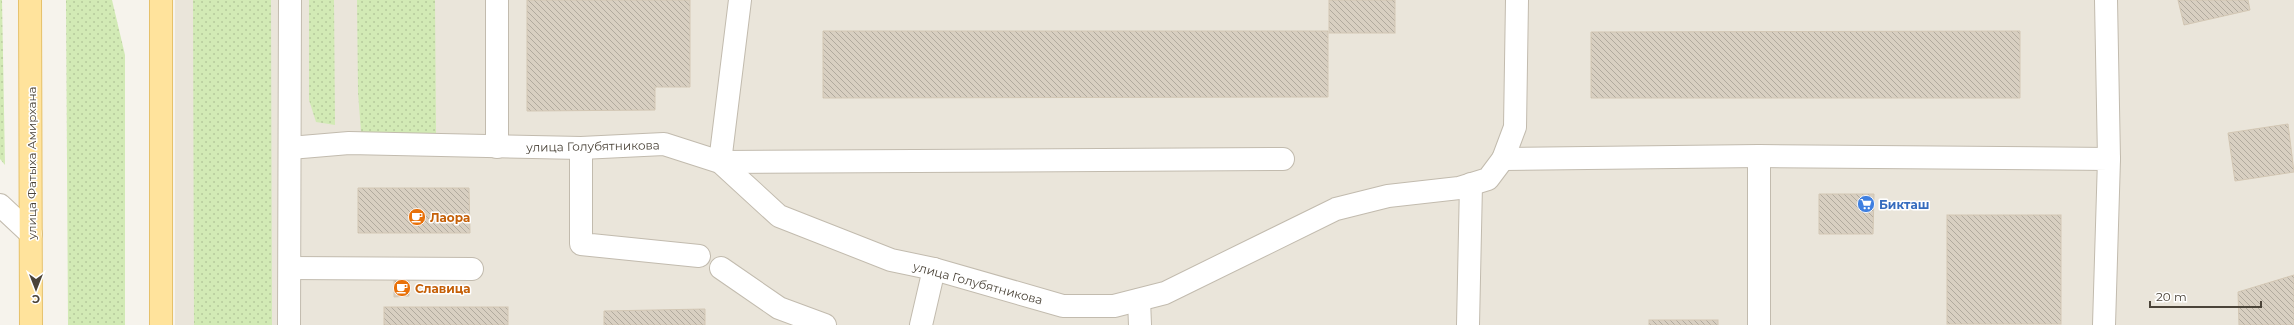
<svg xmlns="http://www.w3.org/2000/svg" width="2294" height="325" font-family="Montserrat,sans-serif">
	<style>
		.residential { fill: #eae5da }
		.grass { fill: url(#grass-dots) }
		.building { fill: url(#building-back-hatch); stroke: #d3c7b4 }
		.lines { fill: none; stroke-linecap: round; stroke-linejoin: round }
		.minor-casing { stroke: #c2bbae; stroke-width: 24 }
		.major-casing { stroke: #e6c16a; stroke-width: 24 }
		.minor { stroke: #fff; stroke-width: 22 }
		.major { stroke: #ffe39c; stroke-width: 22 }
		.labels { text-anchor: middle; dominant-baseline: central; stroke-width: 3; stroke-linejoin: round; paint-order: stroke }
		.street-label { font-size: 12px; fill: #4b4439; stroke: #fff }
		.shop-label { font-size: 12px; font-weight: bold; fill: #366cbe; stroke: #fff; text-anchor: start }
		.food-label { font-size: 12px; font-weight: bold; fill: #c56008; stroke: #fff; text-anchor: start }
	</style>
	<defs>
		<pattern id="grass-dots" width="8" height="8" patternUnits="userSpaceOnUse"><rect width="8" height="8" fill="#d2eab5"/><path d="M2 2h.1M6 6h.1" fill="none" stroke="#b6ca9c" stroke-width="1.8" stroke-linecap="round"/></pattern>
		<pattern id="building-back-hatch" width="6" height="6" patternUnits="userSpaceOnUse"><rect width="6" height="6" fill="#d8cfc1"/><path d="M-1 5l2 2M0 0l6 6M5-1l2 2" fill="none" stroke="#b1aa9e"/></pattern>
	</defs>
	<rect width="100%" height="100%" fill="#f6f3ec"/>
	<rect class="residential" x="175" y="0" width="2119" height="325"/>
	<g class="grass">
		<path d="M0,0H2L5,165L0,159Z"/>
		<path d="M66,0H112L125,55V325H68Z"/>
		<path d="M193,0H271L272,325H194Z"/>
		<path d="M309,0H334L335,125L316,122L309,100Z"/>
		<path d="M357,0H435L436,134L361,132L358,92Z"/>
	</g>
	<g class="building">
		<path d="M527,0H690V87H655V110L527,111Z"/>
		<rect x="1329" y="0" width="66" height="33"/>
		<path d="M2178,0H2248L2250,10L2184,25Z"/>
		<path d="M823,31H1328V97L823,98Z"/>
		<path d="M2020,31V98H1591V32Z"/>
		<path d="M2288,124L2294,172L2235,181L2228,133Z"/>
		<path d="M358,188H469L470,233H358Z"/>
		<path d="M1819,194H1874L1873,234H1819Z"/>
		<rect x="1947" y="215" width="114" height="109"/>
		<path d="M2294,275V325H2239L2238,292Z"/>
		<path d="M409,279V296L394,297V280Z"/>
		<rect x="384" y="307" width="124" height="18"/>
		<path d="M705,309V325H604V311Z"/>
		<rect x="1649" y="320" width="69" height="5"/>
	</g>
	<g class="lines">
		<defs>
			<g id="minor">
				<path d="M497,0V147"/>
				<path d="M740,0L720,162L1283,159"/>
				<path d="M2106,0L2109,159"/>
				<path d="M290,148L349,143L581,148L664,144L720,162L779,216L891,260L934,269L1063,306H1114L1165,293L1336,209L1388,196L1459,188L1488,179L1503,159L1515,127L1517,0"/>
				<path d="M581,148V244L699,256"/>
				<path d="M1503,159L1759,156L2109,159L2104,325"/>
				<path d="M0,205L31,234"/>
				<path d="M290,268L472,269"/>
				<path d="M721,268L779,308L825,325"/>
				<path d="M1139,300L1140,325"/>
				<path d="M289,325L290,0"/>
				<path d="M921,325L934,269"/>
				<path d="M1468,325L1471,184"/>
				<path d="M1759,325V156"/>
			</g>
			<g id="major">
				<path d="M30,0L31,325"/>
				<path d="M161,0V325"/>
			</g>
		</defs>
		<use href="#minor" class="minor-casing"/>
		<use href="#major" class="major-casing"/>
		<use href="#minor" class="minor"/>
		<use href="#major" class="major"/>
	</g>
	<defs>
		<symbol id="supermarket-disc" viewBox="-11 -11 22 22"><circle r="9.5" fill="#3f7fe0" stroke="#fff"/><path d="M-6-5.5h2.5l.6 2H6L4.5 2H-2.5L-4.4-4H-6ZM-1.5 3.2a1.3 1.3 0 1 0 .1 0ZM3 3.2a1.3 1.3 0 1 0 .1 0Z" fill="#fff"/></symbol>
		<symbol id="cafe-disc" viewBox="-11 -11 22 22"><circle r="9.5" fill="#e8710a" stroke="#fff"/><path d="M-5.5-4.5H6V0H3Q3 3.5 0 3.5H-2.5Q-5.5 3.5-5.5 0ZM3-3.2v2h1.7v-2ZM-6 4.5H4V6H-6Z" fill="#fff"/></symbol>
	</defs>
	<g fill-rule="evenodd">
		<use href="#supermarket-disc" x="1856" y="194" width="20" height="20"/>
		<use href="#cafe-disc" x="407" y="207" width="20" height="20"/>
		<use href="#cafe-disc" x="392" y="278" width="20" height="20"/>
	</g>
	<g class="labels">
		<g class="street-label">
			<text transform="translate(593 146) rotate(-1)">улица Голубятникова</text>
			<text transform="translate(31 163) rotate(-90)">улица Фатыха Амирхана</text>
			<text transform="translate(978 283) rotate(15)">улица Голубятникова</text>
		</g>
		<g class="shop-label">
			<text x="1879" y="204">Бикташ</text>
		</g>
		<g class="food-label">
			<text x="430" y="217">Лаора</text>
			<text x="415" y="288">Славица</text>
		</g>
	</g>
	<g transform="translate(36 289) rotate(180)" stroke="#ffffff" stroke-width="3" paint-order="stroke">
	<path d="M0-3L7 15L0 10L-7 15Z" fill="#4b4439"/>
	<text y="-6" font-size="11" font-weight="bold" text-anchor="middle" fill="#4b4439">С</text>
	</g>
	<path d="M2150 301v6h111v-6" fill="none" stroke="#4b4439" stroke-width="2"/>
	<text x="2156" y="301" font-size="12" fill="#4b4439" stroke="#ffffff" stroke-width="3" paint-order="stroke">20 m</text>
</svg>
